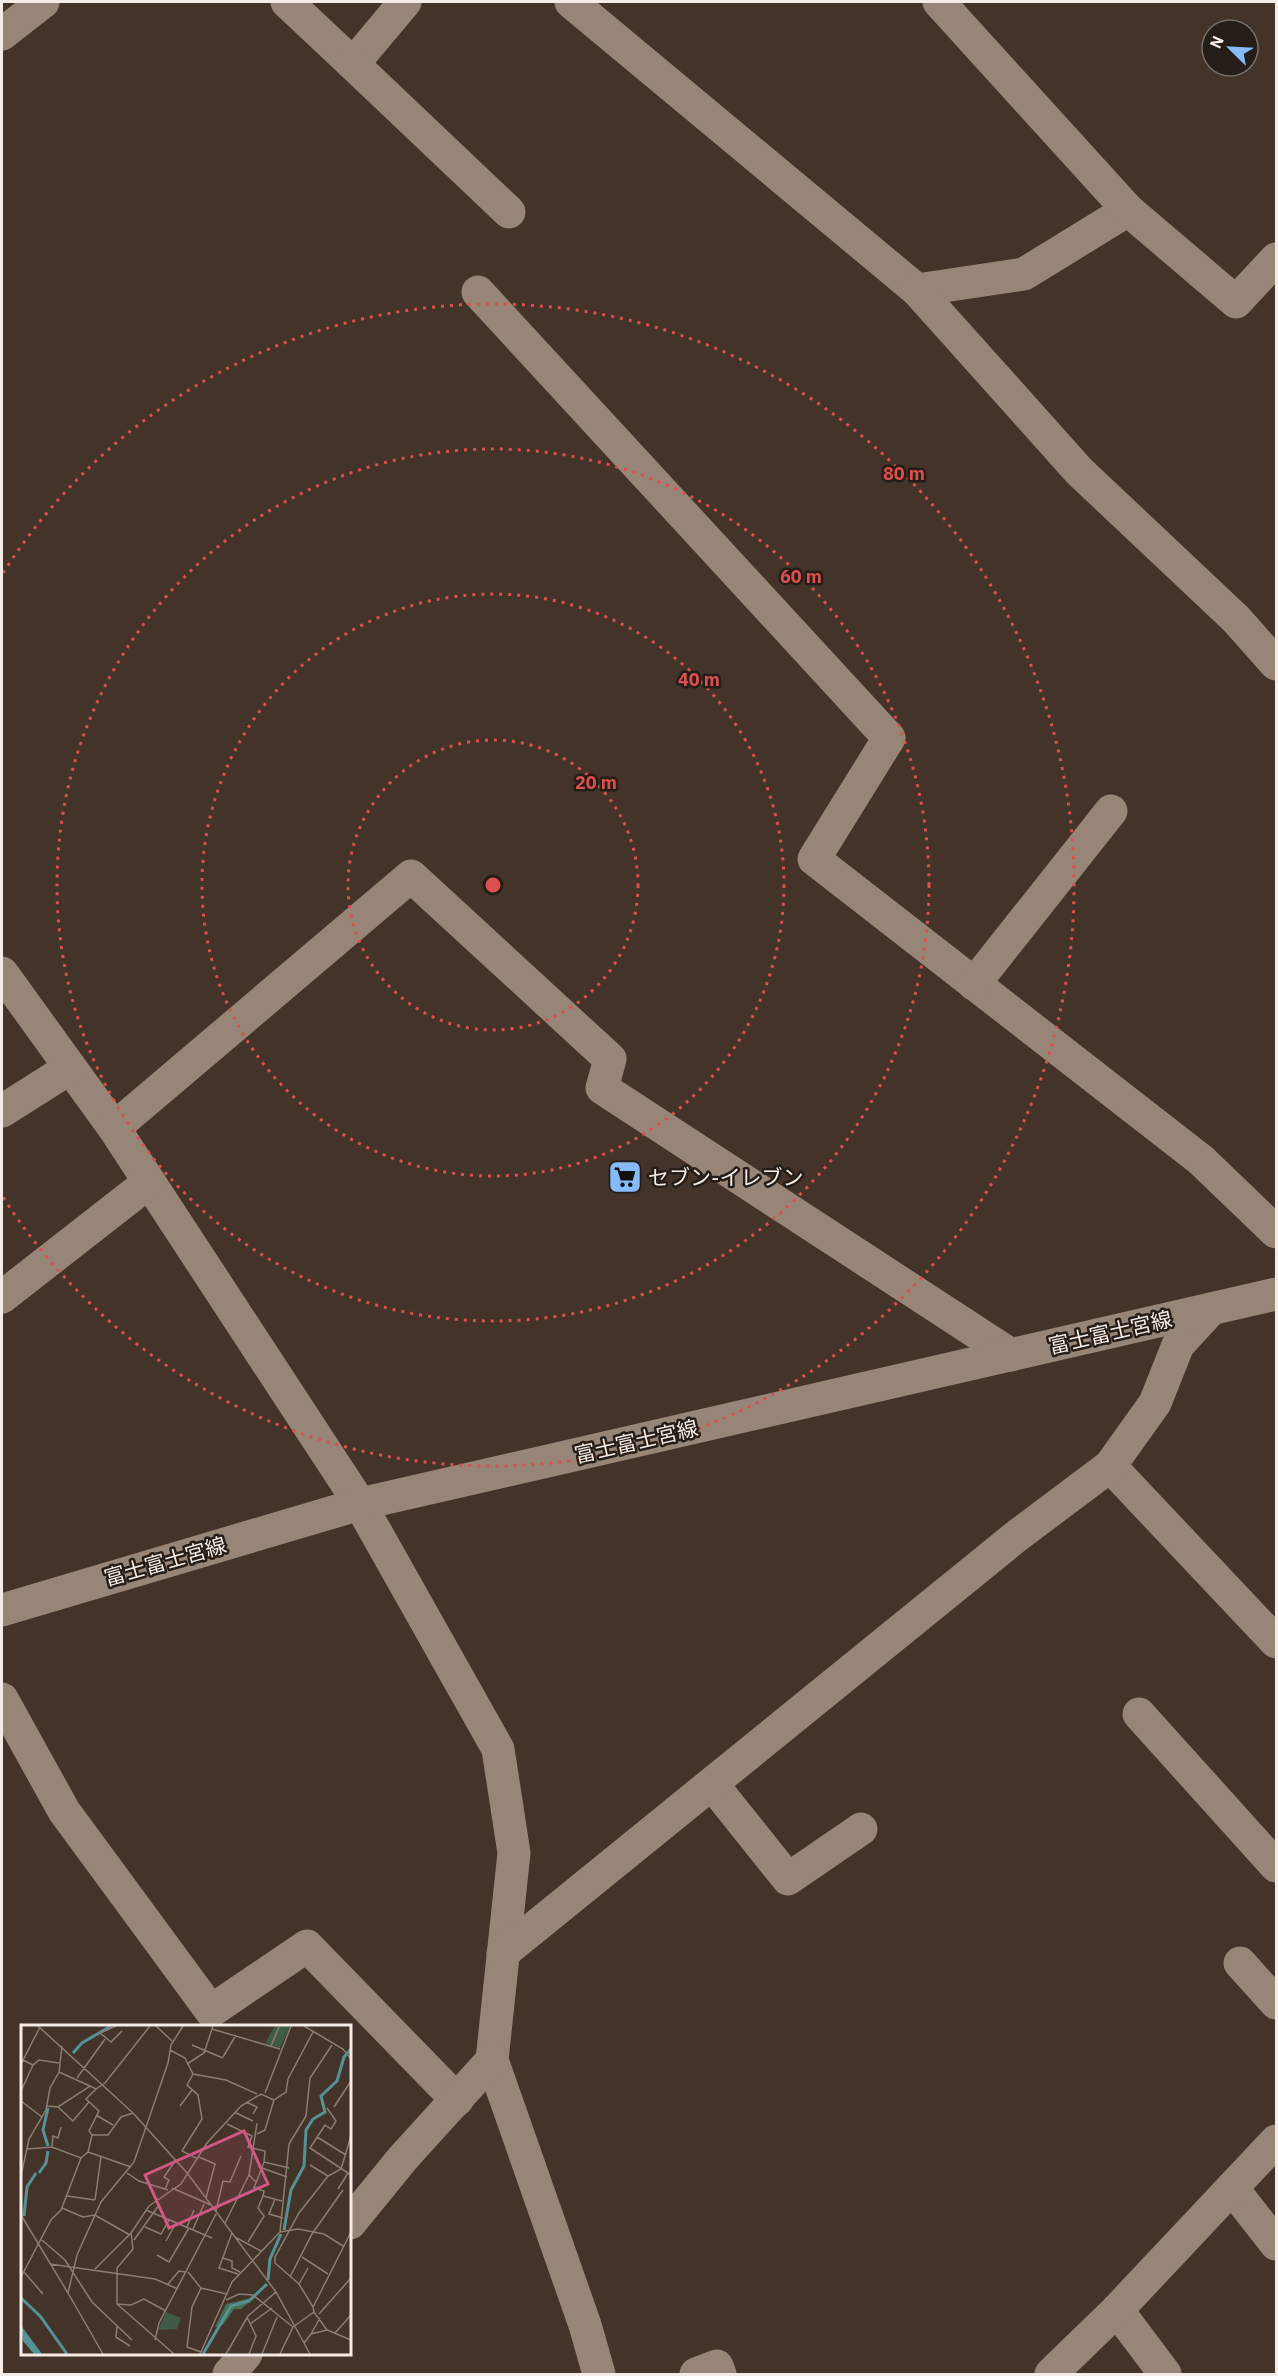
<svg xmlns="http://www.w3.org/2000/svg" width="1278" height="2376" font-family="'IBM Plex Sans','Noto Sans JP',sans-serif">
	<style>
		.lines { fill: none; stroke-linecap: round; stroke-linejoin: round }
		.street { stroke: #978578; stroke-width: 33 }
		.secondary { stroke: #978578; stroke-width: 33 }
		.ring { fill: none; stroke: #dc4f4e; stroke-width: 3; stroke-dasharray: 3 6 }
		.labels { text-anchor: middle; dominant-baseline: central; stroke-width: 5; stroke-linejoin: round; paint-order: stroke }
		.poi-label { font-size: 21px; fill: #f6ece5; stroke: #241d18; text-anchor: start }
		.street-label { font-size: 21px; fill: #f6ece5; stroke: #241d18 }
		.inset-river { fill: none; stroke: #559296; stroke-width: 3 }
		.inset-road { fill: none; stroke: #8b7d74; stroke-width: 1.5 }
		.view { fill: #d25884; fill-opacity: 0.15; stroke: #d25884; stroke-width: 3 }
		.inset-edge { fill: none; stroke: #f6ece5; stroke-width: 3 }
		.centre { fill: #dc4f4e; stroke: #241d18; stroke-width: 3 }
		.ring-label { font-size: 18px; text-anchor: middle; font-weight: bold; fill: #dc4f4e; stroke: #241d18; stroke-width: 5; stroke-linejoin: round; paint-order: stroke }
	</style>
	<rect width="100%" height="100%" fill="#433328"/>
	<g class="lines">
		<g class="street">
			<path d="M287,2L353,64L405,2"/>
			<path d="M571,2L917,290L1024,274L1128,210"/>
			<path d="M939,2L1128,210L1236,302L1276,259"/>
			<path d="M2,34L43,2"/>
			<path d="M353,64L509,212"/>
			<path d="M917,290L1079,471L1236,619L1276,664"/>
			<path d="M478,292L889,738L814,859L1201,1160L1276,1232"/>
			<path d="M2,973L114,1128L360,1504L498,1749L514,1853L492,2060L585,2325L599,2374"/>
			<path d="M974,984L1111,811"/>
			<path d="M2,1111L70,1068"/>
			<path d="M114,1128L411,876L610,1059L602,1088L1011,1355"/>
			<path d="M2,1297L148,1183"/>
			<path d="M1110,1466L1276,1642"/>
			<path d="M2,1699L64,1811L211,2011L307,1946L457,2100"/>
			<path d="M1139,1714L1276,1866"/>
			<path d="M712,1784L788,1879L861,1829"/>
			<path d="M503,1953L1018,1535L1110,1466L1155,1403L1178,1345L1211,1309"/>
			<path d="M1240,1963L1276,2003"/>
			<path d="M1232,2188L1276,2244"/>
			<path d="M350,2223L403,2158L492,2060"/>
			<path d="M1117,2310L1165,2374"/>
			<path d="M229,2374L246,2354"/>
			<path d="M696,2374L717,2366L720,2374"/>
			<path d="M1051,2374L1117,2310L1276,2141"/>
		</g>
		<path class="secondary" d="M2,1610L360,1504L1276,1294"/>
	</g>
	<g class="ring">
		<circle cx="493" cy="885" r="145"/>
		<circle cx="493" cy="885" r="291"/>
		<circle cx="493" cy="885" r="436"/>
		<path d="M3 573A581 581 0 1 1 3 1197"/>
	</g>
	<defs>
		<symbol id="supermarket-square" viewBox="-11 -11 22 22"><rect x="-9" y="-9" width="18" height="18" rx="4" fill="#86bbfb" stroke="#241d18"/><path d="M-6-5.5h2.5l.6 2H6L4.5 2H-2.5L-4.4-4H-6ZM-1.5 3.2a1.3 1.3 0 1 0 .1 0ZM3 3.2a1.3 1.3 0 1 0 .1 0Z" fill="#111"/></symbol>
	</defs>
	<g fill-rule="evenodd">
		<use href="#supermarket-square" x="606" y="1158" width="38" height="38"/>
	</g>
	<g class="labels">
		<g class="poi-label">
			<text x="648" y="1177">セブン-イレブン</text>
		</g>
		<g class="street-label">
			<text transform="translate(1110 1332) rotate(-13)">富士富士宮線</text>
			<text transform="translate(636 1441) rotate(-13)">富士富士宮線</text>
			<text transform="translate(165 1561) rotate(-16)">富士富士宮線</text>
		</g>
	</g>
	<g transform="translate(21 2025)">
		<rect width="330" height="330" fill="#433328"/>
		<path d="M254,1H269L259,23L244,18ZM145,287L160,293L156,304L137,305Z" fill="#3f5a47"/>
		<path d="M234,272L220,284H213L202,300L194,302L205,279Z" fill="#466f53"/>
		<path d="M0,299L2,303L21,329H13L2,316Z" fill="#559296"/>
		<path class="inset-river" d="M52,28L61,18L90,1M27,83L22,105L27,121M18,148L25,138L27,126M3,191L6,162L15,148M263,205L270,165L283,141L285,105L292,94L304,87L300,71L316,56L323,32L330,24M247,255L249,234L260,209M0,273L19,291L46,329M182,329L210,281L228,276L246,259"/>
		<path class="inset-road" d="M17,1L112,88L167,149L255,267L289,329M95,1L79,8L90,17L101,6M135,1L151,16M283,1L322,24L330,34M191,4L259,24M171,20L202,33M250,21L258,2M149,25L164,33L172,49L205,55L236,69M202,32L215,10M2,35L12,40L18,35L38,38M0,39L19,2M166,39L183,28L192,1M38,47L69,61M172,49L166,60L177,70L181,94L161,126L177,134M56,53L84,14M0,66L12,40M244,68L270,1M0,76L21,92M225,77L236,82L232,89M26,81L37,82L69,61L75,64L84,58L129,1M159,81L171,65M37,82L52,96L68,77M313,82L330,56M306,83L315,96L310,104L304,100L289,123L330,150M215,88L232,96M75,90L92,100M206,99L231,111L227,122L244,126L243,137L268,143M236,109L244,105L253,75L265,67L267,54L292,7M71,110L68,106L78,86L65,74L75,64M296,112L325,130M31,122L32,111L37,113L40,102M6,124L31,122L60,133L67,127L71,110H87L100,92L112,88M67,127L110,142M178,132L194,139L185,173M243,137L233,163L243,166L242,171L261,176M289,140L307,151M241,143L266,152M106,148L118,156L147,165M0,151L8,114L25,85L29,63L38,47L41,21M235,157L228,150L236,98M151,163L190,180M144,164L148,155L143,152L154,136M317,164L327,148M46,171L74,175M254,174L248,189L262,193M74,175L80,132M41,183L62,192L74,190L109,210M125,185L191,213M195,186L202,156L209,157L220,131M0,190L47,268M204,198L228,150M124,202L140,209L148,195M166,202L173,185M172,204L183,179M259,207L277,204L303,209L322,221M110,208L112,224L96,243V279L153,329M211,208L198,243L217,249M214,212L240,226M21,215L44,235L71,277L111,315M113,215L138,180L134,176M145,216L155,198M227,217L243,191L237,183L242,171M136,230L148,237L168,203M281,232L307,249M202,233L211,236V243L219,247M29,239L134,254L157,264M74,244L110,208L128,181L160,159L186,118L220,81L240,69L253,75M3,247L22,269M167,247L180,263L171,282L166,322L180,327M0,252L30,195L40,185L60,133M269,252L291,209L322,165M147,259L158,246L164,247M278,259L287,243M180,263L206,269M205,275L218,269L232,270L272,302M96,279L110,280L123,274L145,286M292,282L278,259L254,238V232L278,188L307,151L320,144L330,111M293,287L306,305L330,315M298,289L330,253M226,292L235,311L228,329M229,299L251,283M96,301L95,312L109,321M314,308L330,290M290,309L299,293M134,315L138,298L195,189M283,318L290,309L306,305M82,329L47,268L56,230L80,177L113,137L147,38L150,20L162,1M179,329L211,257L259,207L268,119L285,91L289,53L311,20M205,329L227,291L255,267M241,329L256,292M259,329L272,302L293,287L292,282L330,207"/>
		<path class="view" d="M223,106L247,159L148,203L124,150Z"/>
		<rect width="330" height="330" class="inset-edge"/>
	</g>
	<circle cx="493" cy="885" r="9" class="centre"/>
	<g class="ring-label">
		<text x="904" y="480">80 m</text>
		<text x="801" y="583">60 m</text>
		<text x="699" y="686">40 m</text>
		<text x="596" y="789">20 m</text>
	</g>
	<rect width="1278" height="2376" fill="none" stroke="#f6ece5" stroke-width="6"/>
	<g transform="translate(1230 48) rotate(294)"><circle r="28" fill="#241d18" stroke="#78706a" stroke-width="1.5"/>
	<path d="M0-4.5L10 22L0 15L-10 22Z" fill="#86bbfb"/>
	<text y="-9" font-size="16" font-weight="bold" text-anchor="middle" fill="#f6ece5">N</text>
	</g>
</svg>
